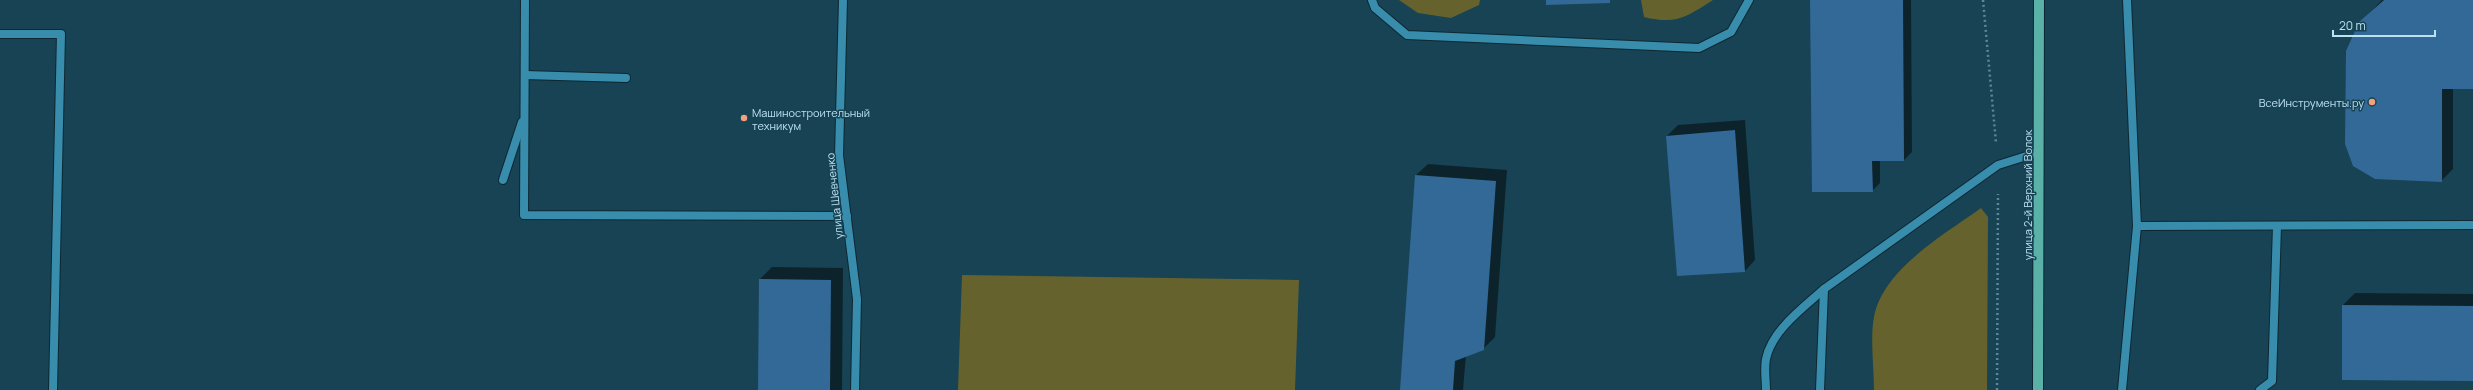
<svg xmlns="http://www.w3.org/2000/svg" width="2473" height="390" font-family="Manrope,sans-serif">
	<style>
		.green { fill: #65622e }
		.shadow { fill: #0007 }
		.building { fill: #336997 }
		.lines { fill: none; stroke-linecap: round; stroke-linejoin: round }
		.lane-casing { stroke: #0e2832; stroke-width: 10 }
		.street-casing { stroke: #0e2832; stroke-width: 10 }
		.primary-casing { stroke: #0e2832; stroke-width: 12 }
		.path { stroke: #5d8798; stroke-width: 2.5; stroke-dasharray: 2 3; stroke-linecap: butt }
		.lane { stroke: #388cac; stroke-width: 8 }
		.street { stroke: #388cac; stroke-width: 8 }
		.primary { stroke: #59b1a8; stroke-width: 10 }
		.poi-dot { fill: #f1a17b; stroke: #174354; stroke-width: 1.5 }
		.labels { text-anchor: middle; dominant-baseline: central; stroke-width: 3; stroke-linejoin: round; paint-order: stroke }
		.poi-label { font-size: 11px; fill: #bbe1f2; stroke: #174354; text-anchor: end }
		.street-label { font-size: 11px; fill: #bbe1f2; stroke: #174354 }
	</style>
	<rect width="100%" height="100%" fill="#174354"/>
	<g class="green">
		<path d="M1399,0H1480L1479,5L1451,18L1418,13Z"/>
		<path d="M1641,0H1713C1686,17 1677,25 1644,17Z"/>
		<path d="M1981,208L1988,217L1987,390H1874C1874,369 1870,336 1874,317C1883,269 1945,234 1981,208Z"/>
		<path d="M962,275L1299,280L1295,390H958Z"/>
	</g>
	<g class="shadow">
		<path d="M1811,0H1911L1912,152L1904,160H1880V183L1872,191Z"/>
		<path d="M2382,0H2473V88H2453V169L2441,181L2347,51L2360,23Z"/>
		<path d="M1745,120L1755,260L1745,271L1667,136L1678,125Z"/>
		<path d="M1428,164L1507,170L1495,337L1483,349L1466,355L1463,390H1401L1416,175Z"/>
		<path d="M772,267L843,268L842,390H759L760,279Z"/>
		<path d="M2355,293L2473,294V380L2343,305Z"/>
	</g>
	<g class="building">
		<path d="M1546,0H1610V3L1546,5Z"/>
		<path d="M1810,0H1903L1904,161H1872L1873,192H1812Z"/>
		<path d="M2384,0H2473V89H2442V182L2375,179L2353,166L2345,144L2346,51L2359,22Z"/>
		<path d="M1735,130L1745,272L1677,276L1666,136Z"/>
		<path d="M1415,175L1496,181L1484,350L1455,361L1453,390H1400Z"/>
		<path d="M759,279L831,280L830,390H758Z"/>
		<path d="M2342,305L2473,306V381L2342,380Z"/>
	</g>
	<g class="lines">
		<defs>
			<g id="lane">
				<path d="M525,0L524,215L847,216"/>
				<path d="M1372,0L1375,8L1407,35L1699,48L1731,32L1749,0"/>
				<path d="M0,34H61L53,390"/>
				<path d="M525,75L626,78"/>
				<path d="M503,180L522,122"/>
				<path d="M2137,226L2473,225"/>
				<path d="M1766,390C1766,380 1764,369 1766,359C1772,330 1803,308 1824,289"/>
				<path d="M1820,390L1824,289L1998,165L2039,152"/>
				<path d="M2122,390L2137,226L2127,0"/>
				<path d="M2260,390L2272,381L2277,226"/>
			</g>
			<path id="street" d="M843,0L839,155L857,299L855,390"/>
			<path id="primary" d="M2038,390L2039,0"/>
		</defs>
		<use href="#lane" class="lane-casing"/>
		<use href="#street" class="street-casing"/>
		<use href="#primary" class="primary-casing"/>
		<g class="path">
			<path d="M1983,0L1996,143"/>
			<path d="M1997,390L1998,194"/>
		</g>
		<use href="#lane" class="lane"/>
		<use href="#street" class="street"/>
		<use href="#primary" class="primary"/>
	</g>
	<g class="poi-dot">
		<circle cx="2372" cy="102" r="4"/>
		<circle cx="744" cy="118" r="4"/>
	</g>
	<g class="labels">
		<g class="poi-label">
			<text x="2364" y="102">ВсеИнструменты.ру</text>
			<text x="752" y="112" text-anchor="start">Машиностроительный<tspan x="752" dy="13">техникум</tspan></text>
		</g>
		<g class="street-label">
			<text transform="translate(2027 195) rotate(-90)">улица 2-й Верхний Волок</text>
			<text transform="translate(834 196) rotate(-96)">улица Шевченко</text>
		</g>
	</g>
	<path d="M2333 30v6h102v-6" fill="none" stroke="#bbe1f2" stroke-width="2"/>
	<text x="2339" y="30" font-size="12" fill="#bbe1f2" stroke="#174354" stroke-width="3" paint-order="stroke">20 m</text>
</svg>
